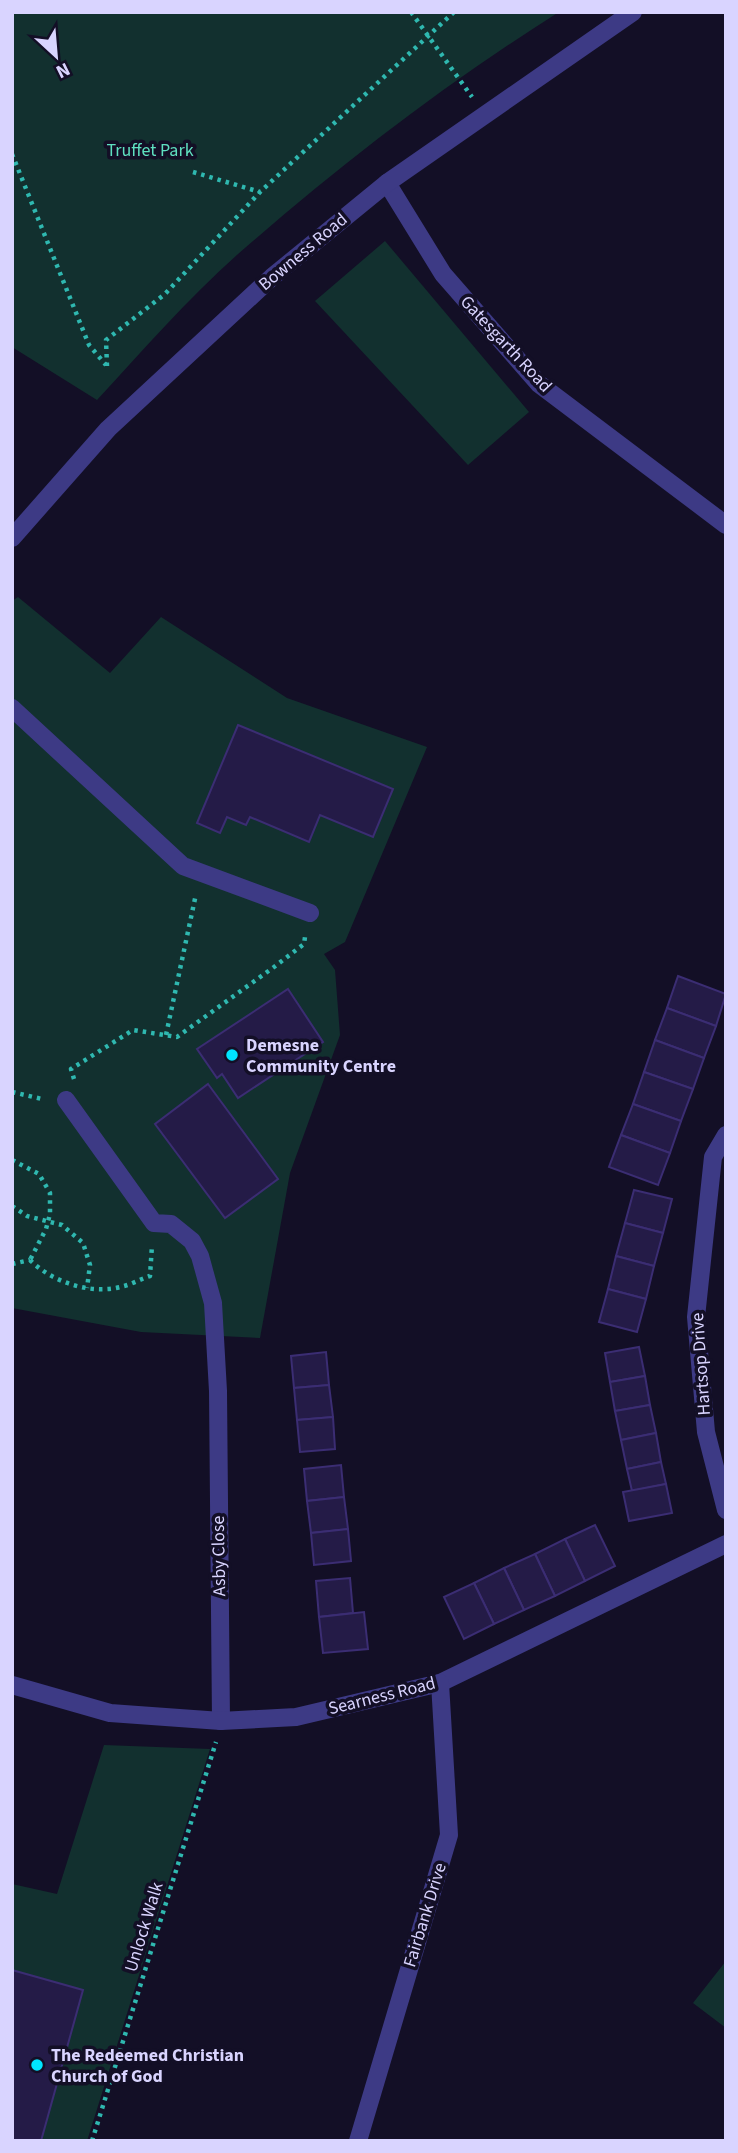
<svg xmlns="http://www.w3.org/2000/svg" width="738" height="2153" font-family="'Source Sans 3',sans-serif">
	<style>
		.green { fill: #12302f }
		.building { fill: #241b47; stroke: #3b2d73; stroke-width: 2 }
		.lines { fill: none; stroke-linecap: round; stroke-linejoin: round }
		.path { stroke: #2fb8b0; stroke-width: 4.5; stroke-dasharray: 3.5 5; stroke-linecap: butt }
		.minor { stroke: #3d3a85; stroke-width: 18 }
		.poi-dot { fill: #00e5ff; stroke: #130f26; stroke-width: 2.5 }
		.labels { text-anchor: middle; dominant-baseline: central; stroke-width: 7; stroke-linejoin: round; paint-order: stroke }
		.park-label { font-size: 18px; fill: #5fe0c0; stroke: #130f26 }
		.street-label { font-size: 18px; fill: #d9d4ff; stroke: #130f26 }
		.poi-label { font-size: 18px; font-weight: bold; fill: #d9d4ff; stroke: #130f26; text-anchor: start }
	</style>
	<rect width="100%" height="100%" fill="#130f26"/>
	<g class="green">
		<path d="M12,12H559C451,80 349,158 253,241C196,289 147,346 97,400L12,347Z"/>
		<path d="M385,241L529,412L468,465L315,301Z"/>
		<path d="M18,597L110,673L161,617L287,698L427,747L345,942L324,954L335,970L340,1035L290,1173L260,1338L141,1332L12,1308V601Z"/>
		<path d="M104,1745L210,1749L87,2141H12V1884L57,1894Z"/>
		<path d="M726,1961V2028L693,2003Z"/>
	</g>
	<g class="building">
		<path d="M238,725L393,789L373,837L320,815L309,842L250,817L246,825L227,817L220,833L197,823Z"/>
		<path d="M678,976L726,994L716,1026L667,1008Z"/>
		<path d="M288,989L323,1042L238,1098L222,1074L217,1078L197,1049Z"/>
		<path d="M667,1008L716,1026L704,1058L655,1040Z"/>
		<path d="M655,1040L704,1058L693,1089L644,1072Z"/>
		<path d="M644,1072L693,1089L681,1121L633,1104Z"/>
		<path d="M208,1084L278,1179L225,1218L155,1124Z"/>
		<path d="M633,1104L681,1121L670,1153L621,1135Z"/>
		<path d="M621,1135L670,1153L658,1185L609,1167Z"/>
		<path d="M634,1190L672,1199L663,1233L625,1223Z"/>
		<path d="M625,1223L663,1233L654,1266L616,1256Z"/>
		<path d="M616,1256L654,1266L646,1299L608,1289Z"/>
		<path d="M608,1289L646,1299L637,1332L599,1322Z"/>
		<path d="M639,1347L645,1376L610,1382L605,1353Z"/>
		<path d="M326,1352L329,1385L294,1388L291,1356Z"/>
		<path d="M645,1376L650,1405L615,1411L610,1382Z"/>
		<path d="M329,1385L333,1417L297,1420L294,1388Z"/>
		<path d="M650,1405L656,1433L621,1440L615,1411Z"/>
		<path d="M333,1417L335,1449L300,1452L297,1420Z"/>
		<path d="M656,1433L661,1462L627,1469L621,1440Z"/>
		<path d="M661,1462L666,1484L632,1491L627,1469Z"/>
		<path d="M341,1465L344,1497L307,1501L304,1469Z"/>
		<path d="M666,1484L672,1513L629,1521L623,1492Z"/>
		<path d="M344,1497L348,1529L311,1533L307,1501Z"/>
		<path d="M595,1525L615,1566L585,1581L565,1539Z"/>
		<path d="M348,1529L351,1561L314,1565L311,1533Z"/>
		<path d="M565,1539L585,1581L555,1596L535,1554Z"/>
		<path d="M535,1554L555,1596L524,1610L504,1568Z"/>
		<path d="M504,1568L524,1610L494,1624L474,1583Z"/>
		<path d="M350,1578L353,1613L319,1617L316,1581Z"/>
		<path d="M474,1583L494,1624L464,1639L444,1597Z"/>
		<path d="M364,1612L368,1649L323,1653L319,1617Z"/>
		<path d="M12,1970L83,1990L41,2141H12Z"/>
	</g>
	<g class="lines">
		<g class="path">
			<path d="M411,12L472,97"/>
			<path d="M12,154L89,345L106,365"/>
			<path d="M193,172L260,192"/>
			<path d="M107,366L106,340L165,294L260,192L454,12"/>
			<path d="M166,1035L196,894"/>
			<path d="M74,1079L71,1069L133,1030L177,1037L274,967L304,944L305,937"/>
			<path d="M12,1092L42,1099"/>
			<path d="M12,1160L39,1174L50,1193V1214L46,1229L30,1260"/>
			<path d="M12,1206L27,1216L62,1225L83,1243L90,1265L87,1288"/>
			<path d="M30,1260C52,1282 92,1296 124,1286C132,1284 141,1279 150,1276L152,1245"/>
			<path d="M12,1264L30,1260"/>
			<path d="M92,2141L216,1742"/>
		</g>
		<g class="minor">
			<path d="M387,183L443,274L539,384L726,525"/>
			<path d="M12,538L108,429L272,277L387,183L633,12"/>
			<path d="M12,708L183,866L310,913"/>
			<path d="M66,1100L154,1223L171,1224L192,1241L200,1256L213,1303L218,1391L221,1721"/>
			<path d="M726,1135L713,1157L696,1317L706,1432L726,1510"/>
			<path d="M12,1685L110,1713L221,1721L296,1717L440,1683L726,1544"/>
			<path d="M358,2141L449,1835L440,1683"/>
		</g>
	</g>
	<g class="poi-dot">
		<circle cx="232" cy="1055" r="7"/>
		<circle cx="37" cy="2065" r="7"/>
	</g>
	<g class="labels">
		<g class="park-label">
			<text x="150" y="150">Truffet Park</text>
		</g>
		<g class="street-label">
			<text transform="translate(303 252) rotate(-40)">Bowness Road</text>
			<text transform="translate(506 344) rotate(47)">Gatesgarth Road</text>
			<text transform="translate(701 1364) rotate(-94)">Hartsop Drive</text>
			<text transform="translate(219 1556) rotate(-91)">Asby Close</text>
			<text transform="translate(382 1696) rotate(-14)">Searness Road</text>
			<text transform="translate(425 1915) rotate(-73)">Fairbank Drive</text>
			<text transform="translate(144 1927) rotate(-73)">Unlock Walk</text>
		</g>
		<g class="poi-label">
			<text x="246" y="1045">Demesne<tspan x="246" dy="21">Community Centre</tspan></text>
			<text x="51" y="2055">The Redeemed Christian<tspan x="51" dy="21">Church of God</tspan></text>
		</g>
	</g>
	<rect width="738" height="2153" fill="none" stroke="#d9d4ff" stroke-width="28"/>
	<g transform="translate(56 56) rotate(154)" stroke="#130f26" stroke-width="5" paint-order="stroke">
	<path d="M0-5L12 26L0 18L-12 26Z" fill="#d9d4ff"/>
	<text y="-10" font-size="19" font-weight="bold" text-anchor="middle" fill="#d9d4ff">N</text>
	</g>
</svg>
